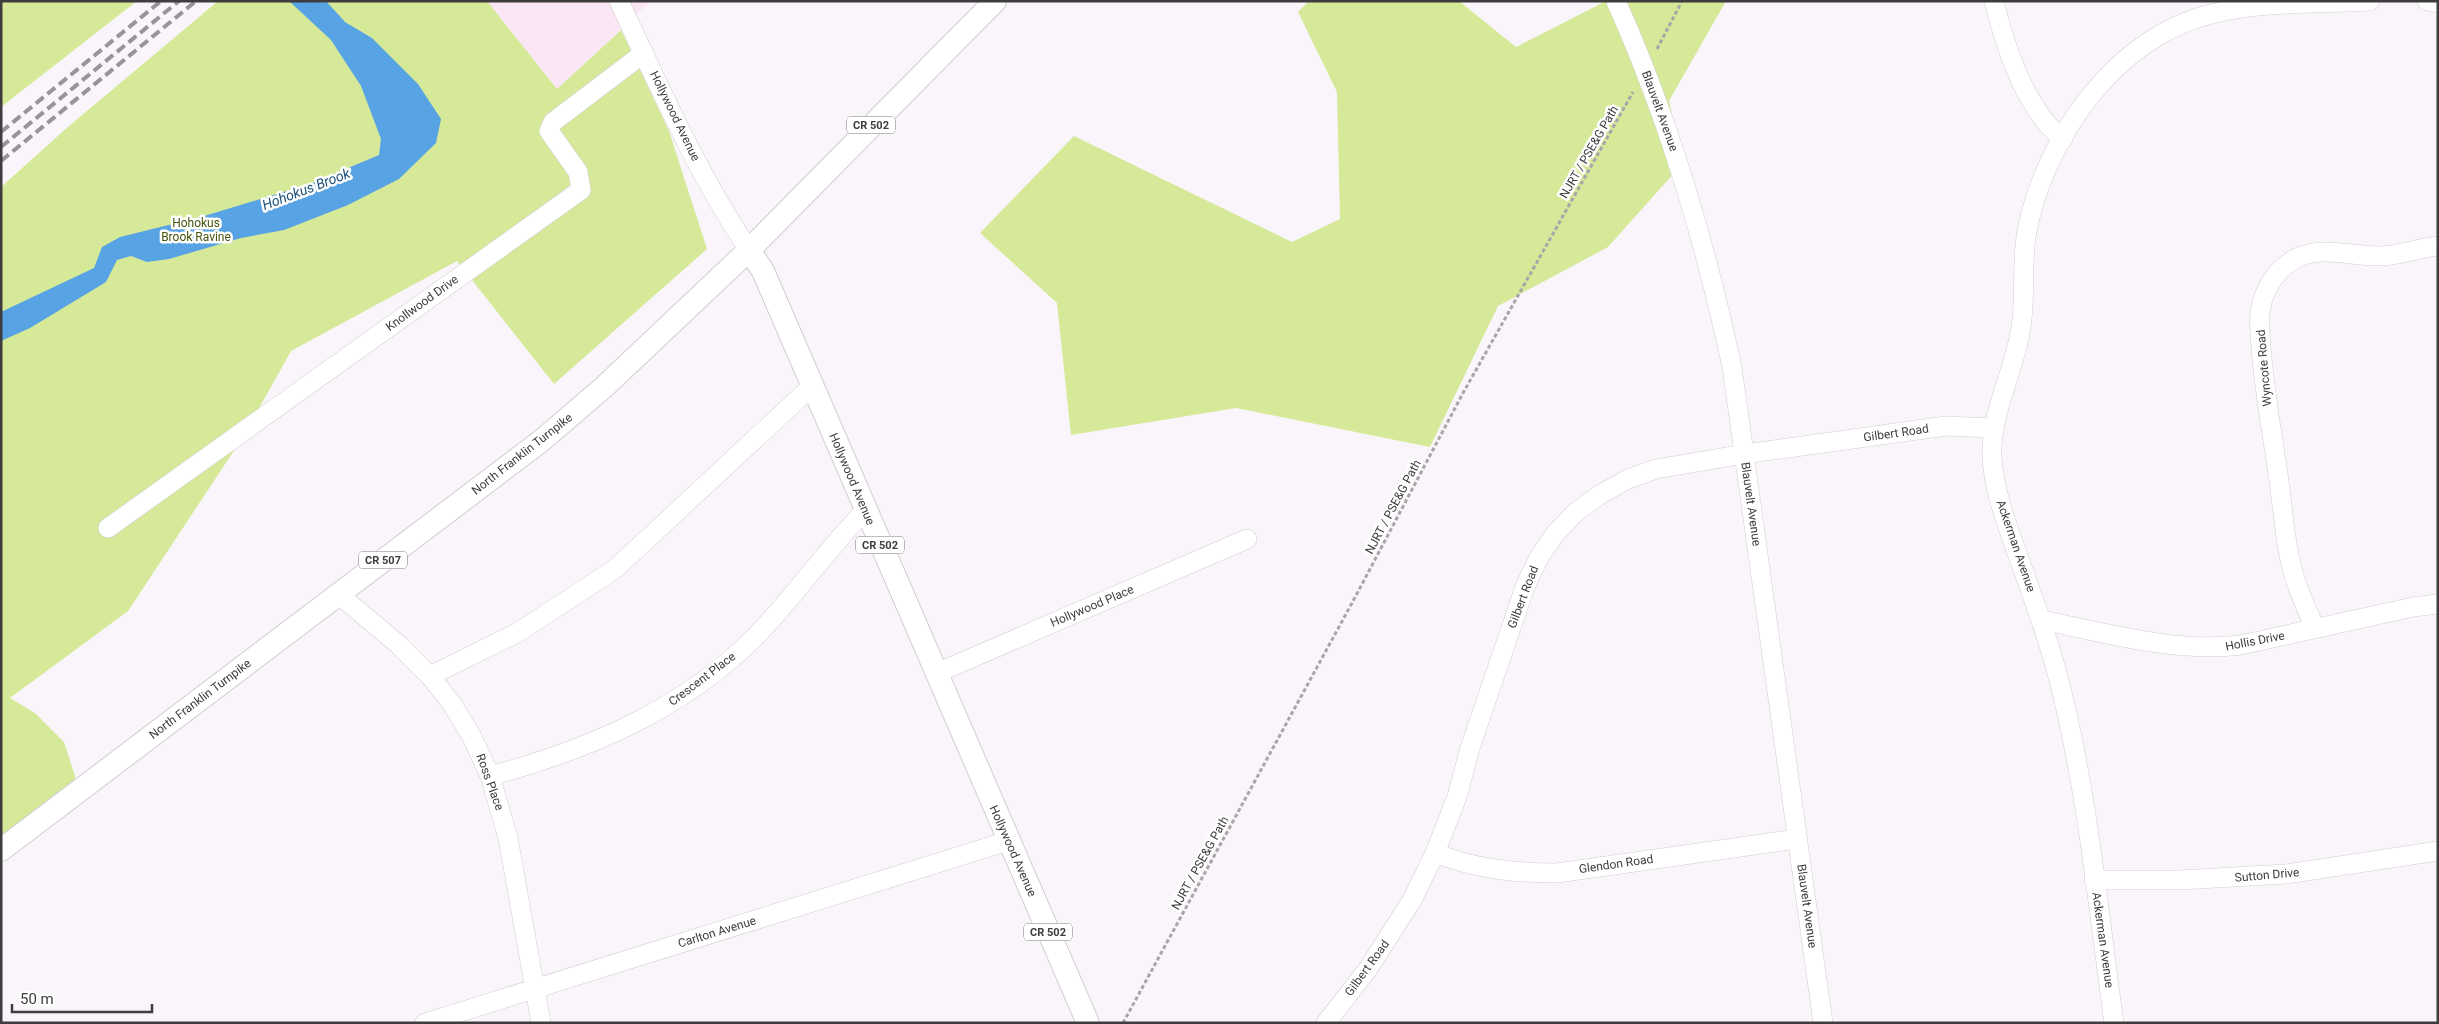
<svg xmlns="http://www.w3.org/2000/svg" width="2439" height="1024" font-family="Roboto,sans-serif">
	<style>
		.industrial { fill: #fbe6f5 }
		.green { fill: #d5e999 }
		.water { fill: #58a3e4 }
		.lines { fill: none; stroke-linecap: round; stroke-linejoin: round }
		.minor-casing { stroke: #d1cdd1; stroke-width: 20 }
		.major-casing { stroke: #d1cdd1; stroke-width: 24 }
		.path { stroke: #a9a5a9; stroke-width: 3; stroke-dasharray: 4 2.5; stroke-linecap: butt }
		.minor { stroke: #fff; stroke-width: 19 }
		.major { stroke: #fff; stroke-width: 22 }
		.rail { stroke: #989598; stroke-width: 4; stroke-dasharray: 10 5; stroke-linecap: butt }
		.labels { text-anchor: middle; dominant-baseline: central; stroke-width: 5; stroke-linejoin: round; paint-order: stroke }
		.shield { fill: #fff; stroke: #787678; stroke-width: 1 }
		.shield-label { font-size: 11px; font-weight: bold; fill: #3e3c3e }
		.street-label { font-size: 12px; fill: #3e3c3e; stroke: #fff }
		.park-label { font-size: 12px; fill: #47540f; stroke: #fff }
		.water-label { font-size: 14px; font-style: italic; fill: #1c517c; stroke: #fff }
	</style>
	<rect width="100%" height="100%" fill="#faf5fa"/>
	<path class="industrial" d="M487,1H651L557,89Z"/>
	<g class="green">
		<path d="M1,1H137L1,107Z"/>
		<path d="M218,1H487L557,89L621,30L669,131L707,249L554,384L457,261L291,351L243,437L128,611L10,698L35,713L64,742L76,779L1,837V187L69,126Z"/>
		<path d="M1309,1H1459L1516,47L1606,1H1726L1669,101L1683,163L1608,247L1498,306L1430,447L1236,408L1071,435L1057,303L980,233L1074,136L1292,242L1340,219L1337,92L1298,12Z"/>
	</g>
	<path class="water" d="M289,1H326L345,22L372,38L418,84L441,119L436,143L399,179L348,205L284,230L241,238L169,259L147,262L131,256L117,260L106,282L30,328L1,341V312L94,268L102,247L120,237L201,217L310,184L379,155L381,139L361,86L331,40Z"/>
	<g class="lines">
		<defs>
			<g id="minor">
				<path d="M619,1C659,86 697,173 749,250"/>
				<path d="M1616,1C1669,119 1705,241 1732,367L1823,1023"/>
				<path d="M1994,1C2005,46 2026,110 2063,139"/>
				<path d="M2427,1L2438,3"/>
				<path d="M108,528L581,190L578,172L549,131L553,122L644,53"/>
				<path d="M338,594L398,644L430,676L452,704L472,737L490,776L508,838L541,1023"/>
				<path d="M2041,620C2107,633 2174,653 2241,645L2413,607L2438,604"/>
				<path d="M2315,628C2307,610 2298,591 2293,572C2284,540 2283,507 2278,474C2272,432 2264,390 2261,347C2260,332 2258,316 2262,302C2267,285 2278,269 2293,260C2320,244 2352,257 2382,256C2400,255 2419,248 2438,246"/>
				<path d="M937,673L1247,539"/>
				<path d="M430,676L517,633L615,569L812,386"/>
				<path d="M490,776C587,750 680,711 753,639C793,599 825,551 865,511"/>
				<path d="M1435,853C1475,869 1515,873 1557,873L1797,839"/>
				<path d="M2094,880H2180L2286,874L2438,851"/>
				<path d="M425,1023L1008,841"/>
				<path d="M1326,1023L1368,969L1412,900L1435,853L1457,797L1470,748L1525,587L1538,559L1555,534L1576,512L1601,494L1628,479L1656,469L1744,454L1946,426L1994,428"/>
				<path d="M2114,1023C2099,916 2089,806 2064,701C2054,656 2038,611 2022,567C2010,532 1994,495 1992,457C1990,412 2015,371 2021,327C2026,295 2021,262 2027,231C2045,138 2116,37 2211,14C2263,1 2318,4 2370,1"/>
			</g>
			<g id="major">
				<path d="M749,250L763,271L1088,1023"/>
				<path d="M1,850L541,441L604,387L749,250L995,1"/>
			</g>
		</defs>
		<use href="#minor" class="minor-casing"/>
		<use href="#major" class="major-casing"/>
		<g class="path">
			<path d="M1657,49L1682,1"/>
			<path d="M1123,1023L1352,603L1463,393L1633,92"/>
		</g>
		<use href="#minor" class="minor"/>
		<use href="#major" class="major"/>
		<g class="rail">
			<path d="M1,132L161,1"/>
			<path d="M1,147L179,1"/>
			<path d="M1,161L196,1"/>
		</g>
	</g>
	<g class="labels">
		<g class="shield">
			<rect x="847" y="116.5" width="48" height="17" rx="4"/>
			<rect x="856" y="536.5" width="48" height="17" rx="4"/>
			<rect x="359" y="551.5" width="48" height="17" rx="4"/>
			<rect x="1024" y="923.5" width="48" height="17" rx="4"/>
		</g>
		<g class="shield-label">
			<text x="871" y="125">CR 502</text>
			<text x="880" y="545">CR 502</text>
			<text x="383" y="560">CR 507</text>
			<text x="1048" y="932">CR 502</text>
		</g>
		<g class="street-label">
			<text transform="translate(1660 111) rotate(70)">Blauvelt Avenue</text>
			<text transform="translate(675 116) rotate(64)">Hollywood Avenue</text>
			<text transform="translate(1589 152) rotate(-60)">NJRT / PSE&amp;G Path</text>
			<text transform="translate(422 303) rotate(-36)">Knollwood Drive</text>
			<text transform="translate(2264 368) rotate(-95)">Wyncote Road</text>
			<text transform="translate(1896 433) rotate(-8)">Gilbert Road</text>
			<text transform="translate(522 454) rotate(-38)">North Franklin Turnpike</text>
			<text transform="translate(852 479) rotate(67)">Hollywood Avenue</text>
			<text transform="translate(1751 504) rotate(82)">Blauvelt Avenue</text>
			<text transform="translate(1393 507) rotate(-62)">NJRT / PSE&amp;G Path</text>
			<text transform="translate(2016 546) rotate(71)">Ackerman Avenue</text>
			<text transform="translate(1523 597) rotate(-69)">Gilbert Road</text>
			<text transform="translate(1092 606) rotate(-23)">Hollywood Place</text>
			<text transform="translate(2255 641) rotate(-11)">Hollis Drive</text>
			<text transform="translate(702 679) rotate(-37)">Crescent Place</text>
			<text transform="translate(200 699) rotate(-37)">North Franklin Turnpike</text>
			<text transform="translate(490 782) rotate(70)">Ross Place</text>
			<text transform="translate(1013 851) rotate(66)">Hollywood Avenue</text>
			<text transform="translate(1200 863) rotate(-61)">NJRT / PSE&amp;G Path</text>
			<text transform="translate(1616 864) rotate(-8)">Glendon Road</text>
			<text transform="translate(2267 875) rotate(-5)">Sutton Drive</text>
			<text transform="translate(1807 906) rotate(82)">Blauvelt Avenue</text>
			<text transform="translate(717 932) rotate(-17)">Carlton Avenue</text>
			<text transform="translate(2103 940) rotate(82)">Ackerman Avenue</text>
			<text transform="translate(1367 968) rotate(-54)">Gilbert Road</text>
		</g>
		<g class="park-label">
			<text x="196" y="223">Hohokus<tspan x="196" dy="14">Brook Ravine</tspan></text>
		</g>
		<g class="water-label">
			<text transform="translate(306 189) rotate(-21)">Hohokus Brook</text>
		</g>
	</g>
	<rect width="2439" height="1024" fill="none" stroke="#3e3c3e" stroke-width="5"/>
	<path d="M12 1004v8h140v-8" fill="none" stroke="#3e3c3e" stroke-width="2.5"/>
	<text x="20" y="1004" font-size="15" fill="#3e3c3e" stroke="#ffffff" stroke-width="4" paint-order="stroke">50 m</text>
</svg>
